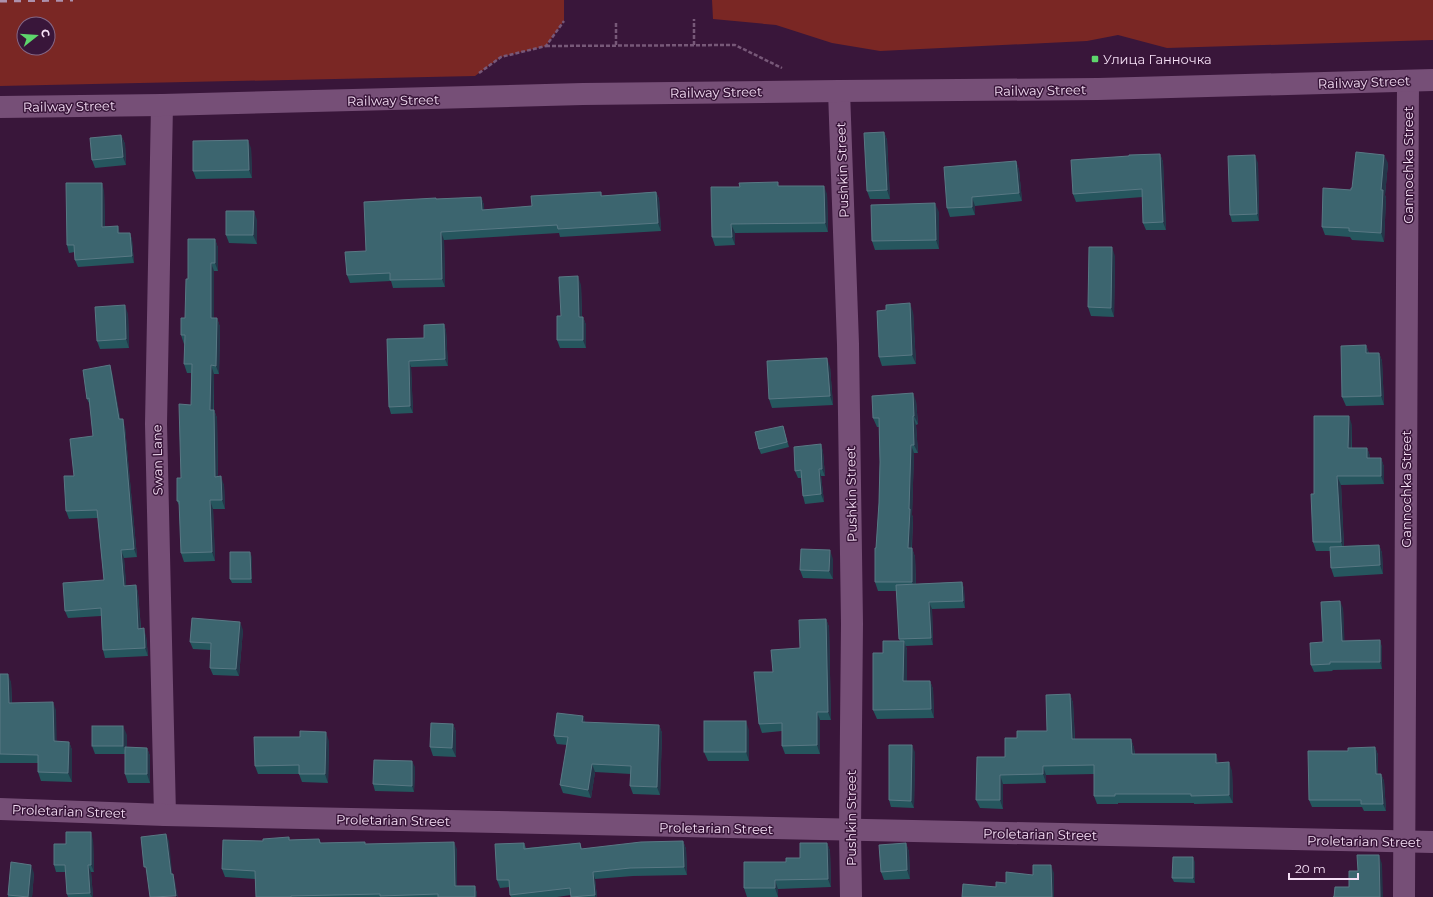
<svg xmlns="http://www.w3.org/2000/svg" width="1433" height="897" font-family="Montserrat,sans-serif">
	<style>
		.green { fill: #7a2724; fill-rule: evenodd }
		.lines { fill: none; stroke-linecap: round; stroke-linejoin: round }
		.path { stroke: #775878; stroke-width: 2.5; stroke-dasharray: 4 2; stroke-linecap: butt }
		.minor { stroke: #764f77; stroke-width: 22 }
		.secondary { stroke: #764f77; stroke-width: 22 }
		.rail { stroke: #ad91ad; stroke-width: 3; stroke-dasharray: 7 7; stroke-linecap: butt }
		.wall { fill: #26565e }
		.shaded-wall { fill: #243649 }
		.building { fill: #3c656f; stroke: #597884 }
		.poi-dot { fill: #5ed56c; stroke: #39163a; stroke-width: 1.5 }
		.labels { text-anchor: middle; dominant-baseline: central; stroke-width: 3; stroke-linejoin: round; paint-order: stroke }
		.poi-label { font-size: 13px; fill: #f5dff5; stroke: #39163a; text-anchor: start }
		.street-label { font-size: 13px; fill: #f5dff5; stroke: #39163a }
	</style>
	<rect width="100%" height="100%" fill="#39163a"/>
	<g class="green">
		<path d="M0,0H564V21L546,46L501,57L475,76L0,86ZM24,24H48V48H24Z"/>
		<path d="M712,0H1433V40L1167,48L1118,35L1087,41L880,51L832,43L776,25L713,19Z"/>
	</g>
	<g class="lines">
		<g class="path">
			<path d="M616,45V21"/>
			<path d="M694,45V19"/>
			<path d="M546,46L735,45L782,68"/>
			<path d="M479,73L501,57L546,46L564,21"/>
		</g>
		<g class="minor">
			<path d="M839,91L848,344L852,624L850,831L851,897"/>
			<path d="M162,105L156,424L165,815"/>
			<path d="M0,809L165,815L1433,842"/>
			<path d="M1404,897L1408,81"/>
		</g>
		<path class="secondary" d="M0,107L162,105L583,94L839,91L1098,89L1433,80"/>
		<path class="rail" d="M0,1L73,0"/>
	</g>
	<g class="wall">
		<path d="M884,132L887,140L890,199H870L867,191Z"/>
		<path d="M121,135L125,144L126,165L95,168L92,160Z"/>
		<path d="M251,148L252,178L196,179L193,171Z"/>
		<path d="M1160,154L1163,162L1166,230H1146L1143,223V197L1076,202L1073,194Z"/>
		<path d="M1016,161L1019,170L1022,201L975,206V215L950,217L947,208Z"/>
		<path d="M1258,163L1259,221L1232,222L1230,215Z"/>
		<path d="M1388,163L1385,195L1386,198L1384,242L1352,240L1350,237L1325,235L1322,227L1351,190Z"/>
		<path d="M779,186L827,194L828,232L735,233V245L715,246L712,237Z"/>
		<path d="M104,190L105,226L120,233H130L132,240L134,263L78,267L75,260V252L69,253L67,245Z"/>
		<path d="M601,192L602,196L656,192L659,199L661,231L560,237L559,233L444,240L445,287L393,288L391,281L350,283L347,275L366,251L436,198V199L481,197L484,205V210L532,206Z"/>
		<path d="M939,212V249L875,250L872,241Z"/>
		<path d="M257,220V244L229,243L226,235Z"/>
		<path d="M215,239L218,248V271H214V318H217L220,327L219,374H214V410L217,418L218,477L224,485L225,509H213L215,561L184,562L181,553L180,507L177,501L181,478L191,405V373H187L184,364L185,344H184L181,335L185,318L188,279Z"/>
		<path d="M1115,256L1114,317L1091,316L1088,307Z"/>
		<path d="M581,285L582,317H583L586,325V348H560L557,340L561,316Z"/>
		<path d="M913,312L916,364L882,366L879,357Z"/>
		<path d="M128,314L129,348L100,349L97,341Z"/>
		<path d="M444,324L446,331L448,366L411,367L413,413L391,414L389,407L387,339L424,338Z"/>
		<path d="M1366,345L1369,353H1379L1382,361L1384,405L1346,406L1342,397Z"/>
		<path d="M830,367L833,405L772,408L769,399Z"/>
		<path d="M112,373L120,419L125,427L137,557L124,558L126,586L136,585L138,593L141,628L146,636L148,656L105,658L103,650L101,616L68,618L65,611L104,580L98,518L69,519L66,511L74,476L93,436L90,405L87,399Z"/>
		<path d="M916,401L918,424L916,425L918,453H914L912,515L913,517L912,548L915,557L916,584L962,582L964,589L965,608L932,609L933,645L906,646L907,650V681H930L933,689L934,718L877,719L873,710L883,653L900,641L899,639L897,591H878L875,582L876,548L879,503L880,462L879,427H877L873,418Z"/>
		<path d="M1352,425V448H1367L1370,456V458H1381L1384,467V484L1341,485L1344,546L1379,545L1382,553L1383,574L1334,577L1331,568L1330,551H1316L1313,542L1314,494Z"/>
		<path d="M783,426L789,447L761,454L759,449Z"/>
		<path d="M821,444L823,452L825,476H821L824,502L805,504L803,496L801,478H798L795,471Z"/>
		<path d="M252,557V583H232L230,579Z"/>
		<path d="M833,559V579L803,578L800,570Z"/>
		<path d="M1343,608L1344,641L1380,640L1382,648V669L1332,670L1333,671L1314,672L1311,665Z"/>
		<path d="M826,619L829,627L831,720H820V754H785L782,746V731L762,733L759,724L773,672L800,648Z"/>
		<path d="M243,630L239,676L213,675L210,668L211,650L193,649L190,642Z"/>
		<path d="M0,674L11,682L12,703L56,710V741L69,742L72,750V782L41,781L38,772V763H0Z"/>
		<path d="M1070,694L1073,703L1075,739H1131L1134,748L1135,754L1219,763L1232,771L1233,803L1194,804V803H1118V804H1097L1094,796V774L1046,775V783L1003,784V809L980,808L976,800L1005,757L1047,731Z"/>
		<path d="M585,723L659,725L662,733L660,795L633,794L630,786L631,774L595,772L591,798L563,793L560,785L567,745L557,744L554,736Z"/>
		<path d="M453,724L456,732V757L433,756L430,747Z"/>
		<path d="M749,730V761H708L704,752Z"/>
		<path d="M127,735V747L147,748L150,756V783H128L125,774V754H95L92,746Z"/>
		<path d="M329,741L328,783L302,782L299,774H258L255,766Z"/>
		<path d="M1375,747L1378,755V774H1381L1384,781L1386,811H1364L1362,807H1312L1309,800L1348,751Z"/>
		<path d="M915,752L914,808L891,807L889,800Z"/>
		<path d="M415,767L414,792L375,791L373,784Z"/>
		<path d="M289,837L290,840L319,839L321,843L365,844L457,849V886H475L477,894V897H256L255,879L225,877L222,869Z"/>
		<path d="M93,840L94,872H91L93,897H68L67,894L66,872H56L54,865L66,844Z"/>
		<path d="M683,841L686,849L687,875L633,876L595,879L597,897H571V895L557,897H511L510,895V887L500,888L497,880L524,843L526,848L580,843L582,849Z"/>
		<path d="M827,843L830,851L831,887L778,889V897H747L744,888L786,862L800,858Z"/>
		<path d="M906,843L909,852L910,879L884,880L881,872Z"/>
		<path d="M1195,862V883L1174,882L1172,878Z"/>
		<path d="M34,873L32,897H8V895Z"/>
	</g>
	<g class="shaded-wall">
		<path d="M884,132L887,140L890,199L887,190Z"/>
		<path d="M121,135L125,144L126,165L123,157Z"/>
		<path d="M248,140L251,148L252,178L249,170Z"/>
		<path d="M1160,154L1163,162L1166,230L1163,222Z"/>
		<path d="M1255,155L1258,163L1259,221L1257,214Z"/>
		<path d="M1384,155L1388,163L1385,195L1386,198L1384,242L1381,233V190Z"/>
		<path d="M1016,161L1019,170L1022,201L1019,193Z"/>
		<path d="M102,183L104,190L105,234L102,227Z"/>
		<path d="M824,186L827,194L828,232L825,223Z"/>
		<path d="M656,192L659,199L661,231L658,223Z"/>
		<path d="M481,197L484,205L485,218L482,210Z"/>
		<path d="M972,197L975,206V215L972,207Z"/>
		<path d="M935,203L939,212V249L936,240Z"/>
		<path d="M254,211L257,220V244L253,235Z"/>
		<path d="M731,224L735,233V245L732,237Z"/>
		<path d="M118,226L120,233L121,241L118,233Z"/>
		<path d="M441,232L444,240L445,287L442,279Z"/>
		<path d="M130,233L132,240L134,263L132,256Z"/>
		<path d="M215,239L218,248V271L215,263Z"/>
		<path d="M1112,247L1115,256L1114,317L1111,308Z"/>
		<path d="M211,263L214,271V327L211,318Z"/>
		<path d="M578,276L581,285L582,325L579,317Z"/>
		<path d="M910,303L913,312L916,364L912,355Z"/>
		<path d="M125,305L128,314L129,348L126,339Z"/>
		<path d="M583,317L586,325V348L583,340Z"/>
		<path d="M217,318L220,327L219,374L216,366Z"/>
		<path d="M444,324L446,331L448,366L445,359Z"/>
		<path d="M1366,345L1369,354L1366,353Z"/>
		<path d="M1379,353L1382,361L1384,405L1381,396Z"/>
		<path d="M827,358L830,367L833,405L830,396Z"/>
		<path d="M409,361L411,367L413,413L410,406Z"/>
		<path d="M110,365L112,373L122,427L119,419Z"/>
		<path d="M211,365L214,374L213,418L210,410Z"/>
		<path d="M913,393L916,401L918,424L914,416Z"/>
		<path d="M214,410L217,418L218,485L215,477Z"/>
		<path d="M913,416L916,425L918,453L914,445Z"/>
		<path d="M1349,416L1352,425L1351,456L1348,448Z"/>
		<path d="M123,419L125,427L137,557L134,549Z"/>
		<path d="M821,444L823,452L825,476L822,469Z"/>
		<path d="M911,445L914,453L912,515L913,517L911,557L908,548Z"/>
		<path d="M1367,448L1370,456V467L1367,458Z"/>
		<path d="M1381,458L1384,467V484L1381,476Z"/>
		<path d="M819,469L821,476L824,502L821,494Z"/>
		<path d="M221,476L224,485L225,509L222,500Z"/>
		<path d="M1337,476L1341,485L1344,551L1341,542Z"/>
		<path d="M210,500L213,509L215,561L212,552Z"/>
		<path d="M1379,545L1382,553L1383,574L1380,565Z"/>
		<path d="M912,548L915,557L916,591L912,582Z"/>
		<path d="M121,550L124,558L127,594L124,586Z"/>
		<path d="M830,550L833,559V579L829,571Z"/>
		<path d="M250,552L252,557V583L251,579Z"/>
		<path d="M962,582L964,589L965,608L963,601Z"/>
		<path d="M136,585L138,593L141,636L138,629Z"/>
		<path d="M1340,601L1343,608L1345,648L1342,641Z"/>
		<path d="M929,602L932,609L933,645L931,638Z"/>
		<path d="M826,619L829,627L831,720L828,712Z"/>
		<path d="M240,622L243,630L239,676L236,669Z"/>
		<path d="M144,628L146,636L148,656L145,648Z"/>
		<path d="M1380,640L1382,648V669L1380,662Z"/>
		<path d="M904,641L907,650V690L903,681Z"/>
		<path d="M8,674L11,682L12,711L9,703Z"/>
		<path d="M930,681L933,689L934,718L931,709Z"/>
		<path d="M1070,694L1073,703L1075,748L1072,739Z"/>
		<path d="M53,702L56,710L57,750L54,741Z"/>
		<path d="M817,712L820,720V754L817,745Z"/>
		<path d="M583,716L586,724L582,722Z"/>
		<path d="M746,721L749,730V761L746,752Z"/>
		<path d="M453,724L456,732V757L452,748Z"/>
		<path d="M659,725L662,733L660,795L657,787Z"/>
		<path d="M123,726L127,735V755L123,746Z"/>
		<path d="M326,732L329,741L328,783L325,774Z"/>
		<path d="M1131,739L1134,748L1135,763L1132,754Z"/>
		<path d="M69,742L72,750V782L68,773Z"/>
		<path d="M912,745L915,752L914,808L911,801Z"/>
		<path d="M1375,747L1378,755V781L1376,774Z"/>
		<path d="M147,748L150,756V783L147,774Z"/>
		<path d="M1216,754L1219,763H1216Z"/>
		<path d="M412,761L415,767L414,792L412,786Z"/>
		<path d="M1229,762L1232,771L1233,803L1229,795Z"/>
		<path d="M592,764L595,772L591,798L588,790Z"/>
		<path d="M1043,766L1046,775V783L1043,774Z"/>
		<path d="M1381,774L1384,781L1386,811L1383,804Z"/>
		<path d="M1000,775L1003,784V809L1000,800Z"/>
		<path d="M91,832L93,840L94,872L91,865Z"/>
		<path d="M166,834L169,841L173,881L171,874Z"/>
		<path d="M683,841L686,849L687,875L684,867Z"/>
		<path d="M454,842L457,849V894L455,886Z"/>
		<path d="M827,843L830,851L831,887L828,879Z"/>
		<path d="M906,843L909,852L910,879L907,870Z"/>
		<path d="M1379,855L1382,864L1383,897H1380Z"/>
		<path d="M1193,857L1195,862V883L1193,878Z"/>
		<path d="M31,865L34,873L32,897H28Z"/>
		<path d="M88,865L91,872L93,897H92L90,893Z"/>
		<path d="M1051,865L1054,873V897H1052Z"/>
		<path d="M593,872L595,879L597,897H595V895Z"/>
		<path d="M173,874L175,881L178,897H177Z"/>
		<path d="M775,880L778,889V897L775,888Z"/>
		<path d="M475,886L477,894V897H475Z"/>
	</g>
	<g class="building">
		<path d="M884,132L887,190L867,191L864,133Z"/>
		<path d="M121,135L123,157L92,160L90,138Z"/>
		<path d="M248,140L249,170L193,171V141Z"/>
		<path d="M1356,152L1384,155L1381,190H1383L1381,233L1349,231V228L1322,227L1323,188L1351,190V188H1352Z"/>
		<path d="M1160,154L1163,222L1143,223L1142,189L1073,194L1071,160L1129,156V155Z"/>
		<path d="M1255,155L1257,214L1230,215L1228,156Z"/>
		<path d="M1016,161L1019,193L972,197V207L947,208L944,167Z"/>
		<path d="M778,182V186H824L825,223L731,224L732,237H712L711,187H740L739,183Z"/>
		<path d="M66,183H102V227L118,226V233H130L132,256L75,260L74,245H67Z"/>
		<path d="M601,192V196L656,192L658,223L558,229L557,225L441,232L442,279L390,280V273L347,275L345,252L366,251L364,202L436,198V199L481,197L482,210L532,206L531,196Z"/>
		<path d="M935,203L936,240L872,241L871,205Z"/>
		<path d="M226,211H254L253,235H226Z"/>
		<path d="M188,239H215V263H211V318H217L216,366L211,365L210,410H214L215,477L221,476L222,500H210L212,552L181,553L179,501H177V478H181L179,404L191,405L192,364H184L185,335H181V318H185L186,279H188Z"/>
		<path d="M1089,247H1112L1111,308L1088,307Z"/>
		<path d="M578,276L579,317H583V340H557V316H561L559,277Z"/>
		<path d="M910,303L912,355L879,357L877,311L886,310V305Z"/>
		<path d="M125,305L126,339L97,341L95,307Z"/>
		<path d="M444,324L445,359L409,361L410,406L389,407L387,339L424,338V325Z"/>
		<path d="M1366,345V353H1379L1381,396L1342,397L1341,346Z"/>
		<path d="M827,358L830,396L769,399L767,361Z"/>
		<path d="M110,365L119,419H123L134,549L121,550L124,586L136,585L138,629L144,628L145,648L103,650L101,608L65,611L63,583L104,580L97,510L66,511L64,476H74L70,439L93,436L89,398L87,399L83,370Z"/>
		<path d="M913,393L914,416H913L914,445H911L909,509H910L908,548H912V582H875V548H876L879,503L880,462L879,418H873L872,396Z"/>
		<path d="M1314,416H1349L1348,448H1367V458H1381V476H1337L1341,542H1313L1311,494H1314Z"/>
		<path d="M783,426L787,442L759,449L755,432Z"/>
		<path d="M821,444L822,469H819L821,494L803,496L801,470L795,471L794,447Z"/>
		<path d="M1379,545L1380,565L1331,568L1330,547Z"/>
		<path d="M801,549L830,550L829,571L800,570Z"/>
		<path d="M230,552H250L251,579H230Z"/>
		<path d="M962,582L963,601L929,602L931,638L899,639L896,585Z"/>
		<path d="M1340,601L1342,641L1380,640V662H1330V664L1311,665L1310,643L1323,642L1321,602Z"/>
		<path d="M192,618L240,622L236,669L210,668L211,643L190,642Z"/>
		<path d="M826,619L828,712H817V745L782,746V723L759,724L754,672H773L771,650L800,648L799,620Z"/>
		<path d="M883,641H904L903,681H930L931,709L873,710V653H883Z"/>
		<path d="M0,674H8L9,703L53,702L54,741L69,742L68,773L38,772V755L0,754Z"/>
		<path d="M1070,694L1072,739H1131L1132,754H1216V763L1229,762V795L1191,796V794H1115V796H1094V765L1043,766V774L1000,775V800H976L977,757H1005V738H1017V731H1047L1046,695Z"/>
		<path d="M557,713L583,716L582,722L659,725L657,787L630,786L631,766L592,764L588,790L560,785L568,737L554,736Z"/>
		<rect x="704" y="721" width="42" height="31"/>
		<path d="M431,723L453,724L452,748L430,747Z"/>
		<rect x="92" y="726" width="31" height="20"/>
		<path d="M300,731L326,732L325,774H299V765L255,766L254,737H300Z"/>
		<path d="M889,745H912L911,801L889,800Z"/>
		<path d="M125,747L147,748V774H125Z"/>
		<path d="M1375,747L1376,774H1381L1383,804H1361V800H1309L1308,751H1348V748Z"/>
		<path d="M374,760L412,761V786L373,784Z"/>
		<path d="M66,832H91V865H88L90,893L67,894L65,865H54V844H66Z"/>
		<path d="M166,834L171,874H173L176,896L150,897L146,867H144L141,837Z"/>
		<path d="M289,837V840L319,839L320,843L365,842V844L454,842L455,886H475V897H438V894L380,896V894L291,896V897H256L255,871L222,869L223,840L263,841V839Z"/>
		<path d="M683,841L684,867L630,868L593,872L595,895L571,897L570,888L510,895L509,880H497L495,844L524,843V849L580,843L581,849L641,842Z"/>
		<path d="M800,843H827L828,879L775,880V888H744V862H786V858H800Z"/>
		<path d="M906,843L907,870L881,872L879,845Z"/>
		<path d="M1357,855H1379L1380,897H1333H1334L1335,887H1349V871H1358Z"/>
		<path d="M1173,857H1193V878H1172Z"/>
		<path d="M11,862L31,865L28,897L8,895Z"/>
		<path d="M1033,865H1051L1052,897H962L963,884L996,887V882L1006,883V872L1033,875Z"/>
	</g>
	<rect class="poi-dot" x="1091" y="55" width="8" height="8" rx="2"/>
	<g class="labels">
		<g class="poi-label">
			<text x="1103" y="59">Улица Ганночка</text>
		</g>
		<g class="street-label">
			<text transform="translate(1364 82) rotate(-2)">Railway Street</text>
			<text transform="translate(1040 90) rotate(-1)">Railway Street</text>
			<text transform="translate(716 92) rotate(-1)">Railway Street</text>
			<text transform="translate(393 100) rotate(-1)">Railway Street</text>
			<text transform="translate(69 106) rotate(-1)">Railway Street</text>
			<text transform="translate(1408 165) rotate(-90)">Gannochka Street</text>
			<text transform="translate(842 170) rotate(-92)">Pushkin Street</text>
			<text transform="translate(157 460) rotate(-91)">Swan Lane</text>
			<text transform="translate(1406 489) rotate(-90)">Gannochka Street</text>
			<text transform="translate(851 494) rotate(-91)">Pushkin Street</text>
			<text transform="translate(69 811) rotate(2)">Proletarian Street</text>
			<text transform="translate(851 818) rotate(-90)">Pushkin Street</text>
			<text transform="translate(393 820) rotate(1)">Proletarian Street</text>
			<text transform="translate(716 828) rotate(1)">Proletarian Street</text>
			<text transform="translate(1040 834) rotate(1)">Proletarian Street</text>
			<text transform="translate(1364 841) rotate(1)">Proletarian Street</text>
		</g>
	</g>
	<g transform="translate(36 36) rotate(73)"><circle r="19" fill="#39163a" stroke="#846685"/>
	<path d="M0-3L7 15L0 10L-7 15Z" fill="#5ed56c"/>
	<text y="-6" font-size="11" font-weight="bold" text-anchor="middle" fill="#f5dff5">С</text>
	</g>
	<path d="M1289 873v6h69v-6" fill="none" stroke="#f5dff5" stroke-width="2"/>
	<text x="1295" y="873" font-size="12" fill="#f5dff5" stroke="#39163a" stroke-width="3" paint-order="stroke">20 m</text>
</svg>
